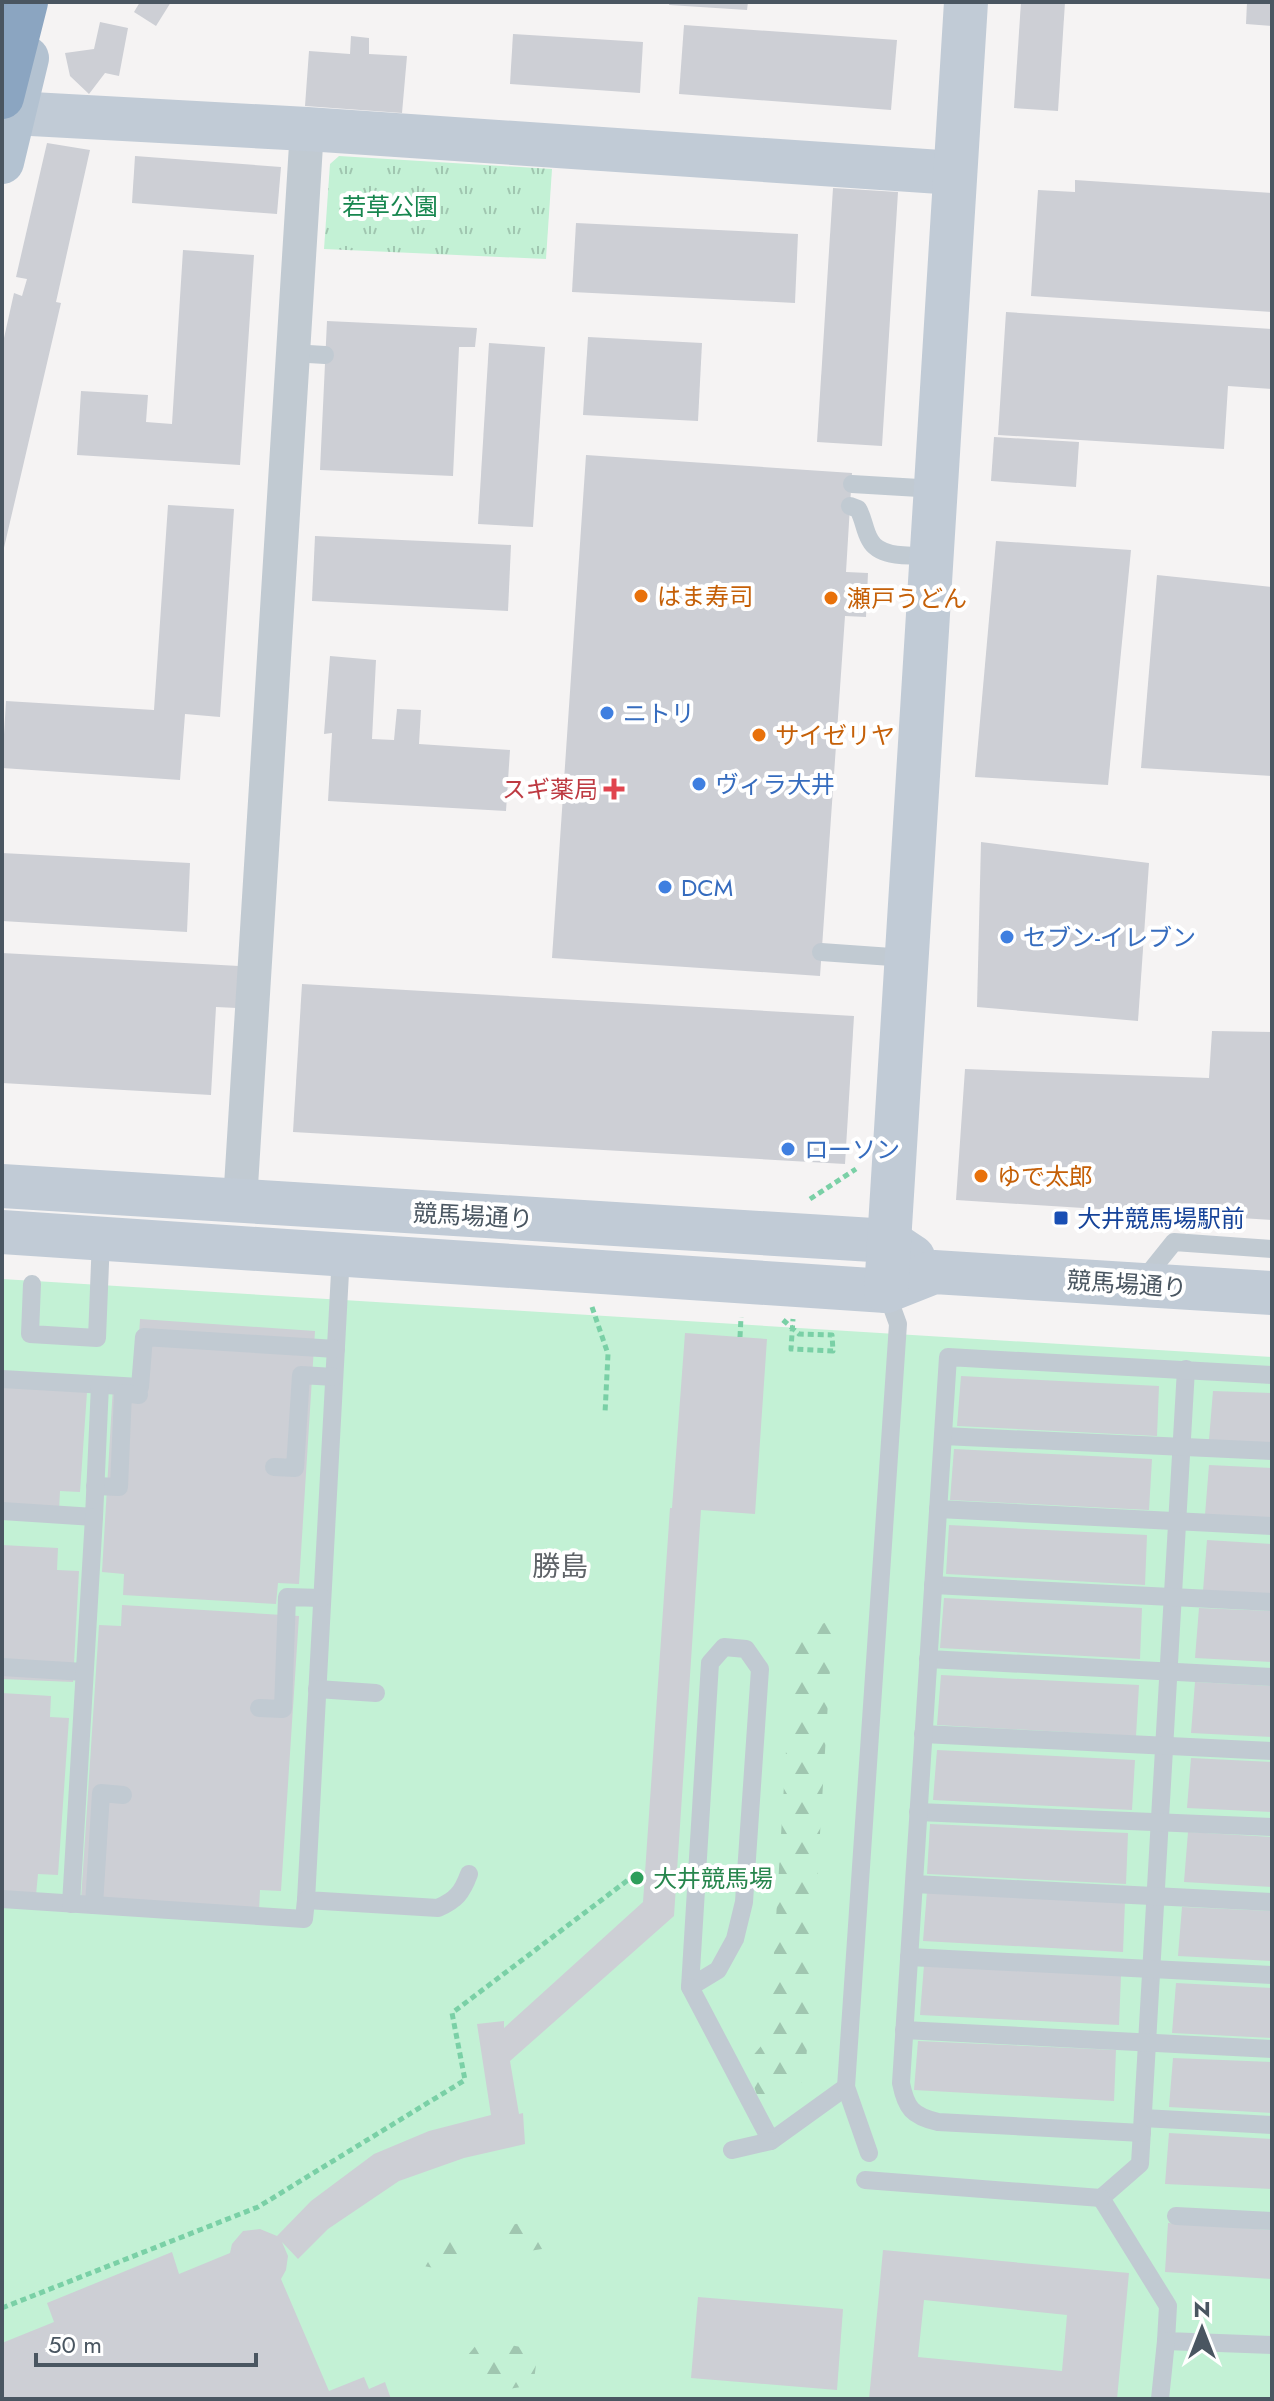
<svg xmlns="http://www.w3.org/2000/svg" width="1274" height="2401" font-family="Jost,'Noto Sans JP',sans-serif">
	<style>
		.green { fill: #c3f1d5 }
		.forest { fill: url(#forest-firs) }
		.park { fill: url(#park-tufts) }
		.building { fill: #cdcfd5; fill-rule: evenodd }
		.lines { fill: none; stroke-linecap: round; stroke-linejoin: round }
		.path { stroke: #7ad0a6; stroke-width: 5; stroke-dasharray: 6 4; stroke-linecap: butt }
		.lane { stroke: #c1cad2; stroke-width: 18 }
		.street { stroke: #c1cad2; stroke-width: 34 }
		.secondary { stroke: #c1cbd6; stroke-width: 44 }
		.primary { stroke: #b3c2d1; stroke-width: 44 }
		.highway { stroke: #8ba5c1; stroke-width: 44 }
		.food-dot { fill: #e8710a; stroke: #fff; stroke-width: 3 }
		.shop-dot { fill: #3f7fe0; stroke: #fff; stroke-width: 3 }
		.health-dot { fill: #e0444e; stroke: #fff; stroke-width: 3 }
		.transit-dot { fill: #1a4fb4; stroke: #fff; stroke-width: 3 }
		.leisure-dot { fill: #2e9e5b; stroke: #fff; stroke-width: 3 }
		.labels { text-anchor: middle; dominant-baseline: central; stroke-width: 8; stroke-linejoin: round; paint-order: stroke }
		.park-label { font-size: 24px; fill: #17864f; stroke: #fff }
		.food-label { font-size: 24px; fill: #c56008; stroke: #fff; text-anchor: start }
		.shop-label { font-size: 24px; fill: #366cbe; stroke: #fff; text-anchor: start }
		.health-label { font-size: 24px; fill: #be3a42; stroke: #fff; text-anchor: end }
		.street-label { font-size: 24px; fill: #4a5661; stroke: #fff }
		.transit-label { font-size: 24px; fill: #164399; stroke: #fff; text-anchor: start }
		.leisure-label { font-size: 24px; fill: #27864d; stroke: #fff; text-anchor: start }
		.quarter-label { font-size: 28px; fill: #5f6368; stroke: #fff }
	</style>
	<defs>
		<pattern id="forest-firs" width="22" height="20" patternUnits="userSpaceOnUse" patternTransform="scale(2)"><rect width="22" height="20" fill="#c3f1d5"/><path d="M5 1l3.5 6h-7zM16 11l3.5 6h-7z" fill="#a0c6b0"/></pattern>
		<pattern id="park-tufts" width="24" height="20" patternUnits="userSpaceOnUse" patternTransform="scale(2)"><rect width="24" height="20" fill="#c3f1d5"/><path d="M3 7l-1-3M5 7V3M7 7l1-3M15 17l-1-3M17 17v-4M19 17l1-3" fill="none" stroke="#a0c6b0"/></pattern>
	</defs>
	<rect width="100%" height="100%" fill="#f5f3f3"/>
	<path class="green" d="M2,1279L1272,1357V2399H2Z"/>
	<g class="forest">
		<path d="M833,1620L805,2080L762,2109L746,2064L776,2028L771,2003L793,1634Z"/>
		<path d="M541,2220L548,2226L549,2242L542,2249L510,2254L501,2248L498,2237L504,2226Z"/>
		<path d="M453,2237L463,2238L469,2248V2259C456,2271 437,2270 421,2265L418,2254L424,2243Z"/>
		<path d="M492,2342L527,2348L537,2357L534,2380C518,2393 498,2388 479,2385L467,2369L468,2355L477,2344Z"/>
	</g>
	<path class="park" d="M339,156L552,169L546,259L324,249L330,164Z"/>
	<g class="building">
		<path d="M140,2H171L156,26L134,12Z"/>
		<path d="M670,2H748L747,10L669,5Z"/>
		<path d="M1021,2H1065L1058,111L1014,108Z"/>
		<path d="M1247,2H1272V26L1246,24Z"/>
		<path d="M100,22L128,28L119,76L105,73L89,94L70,76L65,53L94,49Z"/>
		<path d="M684,25L897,40L891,110L679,94Z"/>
		<path d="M513,34L643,42L640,93L510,84Z"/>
		<path d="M351,36L369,38V54L407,56L402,113L305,106L309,51L350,54Z"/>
		<path d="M47,143L90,150L56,302L61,303L3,552L2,347L14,293L22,296L27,279L16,277Z"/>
		<path d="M135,156L281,167L277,214L132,203Z"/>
		<path d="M1075,180L1272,193V312L1031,296L1038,190L1075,192Z"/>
		<path d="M833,188L898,192L882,446L817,442Z"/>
		<path d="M576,223L798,234L795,303L572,292Z"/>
		<path d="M183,250L254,255L240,465L77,455L81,391L148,395L146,422L172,424Z"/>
		<path d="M1006,312L1272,329V389L1228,386L1224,449L998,435Z"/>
		<path d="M327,321L477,328L475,347H459L453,476L320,470Z"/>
		<path d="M588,337L702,343L698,421L583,415Z"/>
		<path d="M489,343L545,347L533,527L478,524Z"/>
		<path d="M994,437L1079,442L1076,487L991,481Z"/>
		<path d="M586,455L852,473L846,572L868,573L866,617L845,616L820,976L552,958Z"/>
		<path d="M168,505L234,509L220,717L185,714L180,780L2,768L6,701L154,710Z"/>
		<path d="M315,536L511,545L508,611L312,601Z"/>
		<path d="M996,541L1131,550L1108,785L975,777Z"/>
		<path d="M1157,575L1272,587V776L1141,768Z"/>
		<path d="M330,656L376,660L372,739L394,740L397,709L421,710L419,744L510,750L506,811L328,801L332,733L324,734Z"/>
		<path d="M981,842L1149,863L1138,1021L977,1007Z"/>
		<path d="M2,853L190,863L187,932L2,921Z"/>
		<path d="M2,953L239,966L237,1008L216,1007L211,1095L2,1083Z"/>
		<path d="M302,984L854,1016L845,1164L293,1132Z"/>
		<path d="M1212,1031L1272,1032V1220L956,1200L965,1069L1209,1078Z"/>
		<path d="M140,1319L315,1331L299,1584L278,1583L276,1604L123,1595L124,1574L102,1572L113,1386L136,1384Z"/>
		<path d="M685,1333L767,1339L755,1514L701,1510L674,1916L510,2061L519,2114L523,2113L525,2144L464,2158L399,2181L328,2229L298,2259L282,2242L288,2256L286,2270L281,2279L329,2391L364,2377L369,2389L385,2382L391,2399H2V2343L54,2322L47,2303L172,2252L179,2274L230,2253L232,2244L243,2231L260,2229L277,2236L311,2201L374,2154L429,2131L491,2115L477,2024L504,2021V2028L643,1902L670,1508H672Z"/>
		<path d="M2,1374L88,1378L80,1492L60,1491L59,1511L2,1508Z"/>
		<path d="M961,1376L1159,1386L1157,1436L957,1426Z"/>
		<path d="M1213,1391L1272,1393V1444L1209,1440Z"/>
		<path d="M954,1449L1152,1459L1149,1510L950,1500Z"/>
		<path d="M1209,1465L1272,1468V1518L1205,1515Z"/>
		<path d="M949,1525L1147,1535L1145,1585L946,1574Z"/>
		<path d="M1207,1540L1272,1544V1594L1203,1591Z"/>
		<path d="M2,1545L58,1548L57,1570L79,1571L73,1682L2,1679Z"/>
		<path d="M944,1598L1142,1608L1140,1659L940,1648Z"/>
		<path d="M122,1605L299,1616L281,1891L260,1890L259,1912L81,1900L99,1625L121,1626Z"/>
		<path d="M1199,1608L1272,1611V1662L1195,1658Z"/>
		<path d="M941,1675L1139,1685L1136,1736L937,1725Z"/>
		<path d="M1195,1682L1272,1686V1737L1191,1733Z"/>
		<path d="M2,1693L51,1696L50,1717L69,1718L58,1875L38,1874L36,1895L2,1892Z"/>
		<path d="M937,1750L1135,1760L1132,1810L933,1800Z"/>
		<path d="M1191,1758L1272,1762V1812L1187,1808Z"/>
		<path d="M930,1824L1128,1833L1126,1884L927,1874Z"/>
		<path d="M1188,1832L1272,1837V1887L1184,1882Z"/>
		<path d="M927,1891L1125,1901L1123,1952L923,1941Z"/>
		<path d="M1182,1907L1272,1911V1961L1178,1956Z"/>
		<path d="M924,1965L1121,1975L1119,2025L920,2015Z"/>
		<path d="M1176,1983L1272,1988V2038L1172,2033Z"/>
		<path d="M918,2041L1116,2050L1114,2101L914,2090Z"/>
		<path d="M1173,2058L1272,2062V2113L1169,2107Z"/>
		<path d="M1169,2133L1272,2139V2189L1165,2184Z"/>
		<path d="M1168,2223L1272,2230V2279L1165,2272Z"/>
		<path d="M883,2250L1129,2273L1117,2399H869ZM924,2300L1067,2315L1062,2371L918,2357Z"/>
		<path d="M698,2297L843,2309L837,2390L691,2378Z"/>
	</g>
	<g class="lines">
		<g class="path">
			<path d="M810,1199L856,1169"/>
			<path d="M592,1307L608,1354L605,1413"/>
			<path d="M783,1320L799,1334L832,1335L833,1351L791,1349L793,1319"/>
			<path d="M740,1337L741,1317"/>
			<path d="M2,2308L258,2207L465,2080L452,2013L628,1880"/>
		</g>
		<g class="lane">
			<path d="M292,353L325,355"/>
			<path d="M852,484L936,489"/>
			<path d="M850,506L858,509C864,519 864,530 870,540C880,559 912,555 931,556"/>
			<path d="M821,952L906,958"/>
			<path d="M341,1254L306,1900L438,1908C456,1900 462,1893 469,1874"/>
			<path d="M1141,1283L1174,1242L1272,1249"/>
			<path d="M32,1284L30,1334L97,1338L101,1239"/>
			<path d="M1186,1369L1140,2164L1101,2198L1168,2306L1166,2341L1272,2345"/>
			<path d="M2,1379L140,1387L144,1337L336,1349"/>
			<path d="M943,1436L1272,1451"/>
			<path d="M274,1467L295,1468L301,1375L334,1377"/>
			<path d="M95,1486L119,1487L123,1393L139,1395"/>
			<path d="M938,1509L1272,1526"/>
			<path d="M2,1511L94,1517L100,1385"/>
			<path d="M933,1585L1272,1602"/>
			<path d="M724,1647L746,1649L760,1669L744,1902L735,1939L718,1970L690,1987L710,1663Z"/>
			<path d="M928,1659L1272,1677"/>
			<path d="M2,1667L84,1672"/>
			<path d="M317,1689L376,1693"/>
			<path d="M259,1708L283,1709L287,1597L322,1598"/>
			<path d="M923,1734L1272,1751"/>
			<path d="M918,1812L1272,1827"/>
			<path d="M914,1884L1272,1902"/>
			<path d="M2,1899L304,1919L306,1900"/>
			<path d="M71,1904L94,1517"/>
			<path d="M94,1905L101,1793L123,1795"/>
			<path d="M909,1957L1272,1975"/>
			<path d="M690,1987L771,2141L846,2087"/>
			<path d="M904,2030L1272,2049"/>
			<path d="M1143,2118L1272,2125"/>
			<path d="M1142,2133L938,2122C912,2116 906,2108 901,2083L948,1357L1272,1375"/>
			<path d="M732,2150L771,2141"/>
			<path d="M869,2153L846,2087L898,1324L886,1291"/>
			<path d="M865,2180L1101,2198"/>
			<path d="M1176,2216L1272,2221"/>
			<path d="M1160,2399L1166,2341"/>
		</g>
		<path class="street" d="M240,1202L307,129"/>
		<g class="secondary">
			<path d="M13,113L307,129L955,173"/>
			<path d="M2,1186L889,1241L913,1257"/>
			<path d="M2,1232L886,1291L934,1272L1272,1293"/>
			<path d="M886,1291L966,2"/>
		</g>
		<path class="primary" d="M2,162L27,58"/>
		<path class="highway" d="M2,97L26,2"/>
	</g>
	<g class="food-dot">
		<circle cx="641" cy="596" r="8"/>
		<circle cx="831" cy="598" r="8"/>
		<circle cx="759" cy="735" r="8"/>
		<circle cx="981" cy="1176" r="8"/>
	</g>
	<g class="shop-dot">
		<circle cx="607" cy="713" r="8"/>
		<circle cx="699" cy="784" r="8"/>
		<circle cx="665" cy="887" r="8"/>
		<circle cx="1007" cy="937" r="8"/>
		<circle cx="788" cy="1149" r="8"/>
	</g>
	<path class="health-dot" d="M610 777h8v8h8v8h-8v8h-8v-8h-8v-8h8z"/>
	<rect class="transit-dot" x="1053" y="1210" width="16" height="16" rx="4"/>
	<circle class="leisure-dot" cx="637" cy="1878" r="8"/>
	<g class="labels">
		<g class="park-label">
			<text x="390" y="206">若草公園</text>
		</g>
		<g class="food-label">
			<text x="657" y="596">はま寿司</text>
			<text x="847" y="598">瀬戸うどん</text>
			<text x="775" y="735">サイゼリヤ</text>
			<text x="997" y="1176">ゆで太郎</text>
		</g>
		<g class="shop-label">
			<text x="623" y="713">ニトリ</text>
			<text x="715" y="784">ヴィラ大井</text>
			<text x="681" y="887">DCM</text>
			<text x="1023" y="937">セブン-イレブン</text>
			<text x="804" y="1149">ローソン</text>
		</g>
		<g class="health-label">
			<text x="598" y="789">スギ薬局</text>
		</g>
		<g class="street-label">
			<text transform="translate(473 1216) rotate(3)">競馬場通り</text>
			<text transform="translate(1127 1284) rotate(4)">競馬場通り</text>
		</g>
		<g class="transit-label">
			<text x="1077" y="1218">大井競馬場駅前</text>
		</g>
		<g class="leisure-label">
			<text x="653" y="1878">大井競馬場</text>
		</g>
		<g class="quarter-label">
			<text x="560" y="1566">勝島</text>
		</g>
	</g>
	<rect width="1274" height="2401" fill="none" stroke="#4a5661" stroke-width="8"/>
	<g transform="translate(1202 2329)" stroke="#ffffff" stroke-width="6" paint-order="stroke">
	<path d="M0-6L14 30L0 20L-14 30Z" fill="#4a5661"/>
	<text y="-12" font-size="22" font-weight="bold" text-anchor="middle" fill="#4a5661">N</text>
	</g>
	<path d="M36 2353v12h220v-12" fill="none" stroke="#4a5661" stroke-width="4"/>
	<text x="48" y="2353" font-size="24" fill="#4a5661" stroke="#ffffff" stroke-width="6" paint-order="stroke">50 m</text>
</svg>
